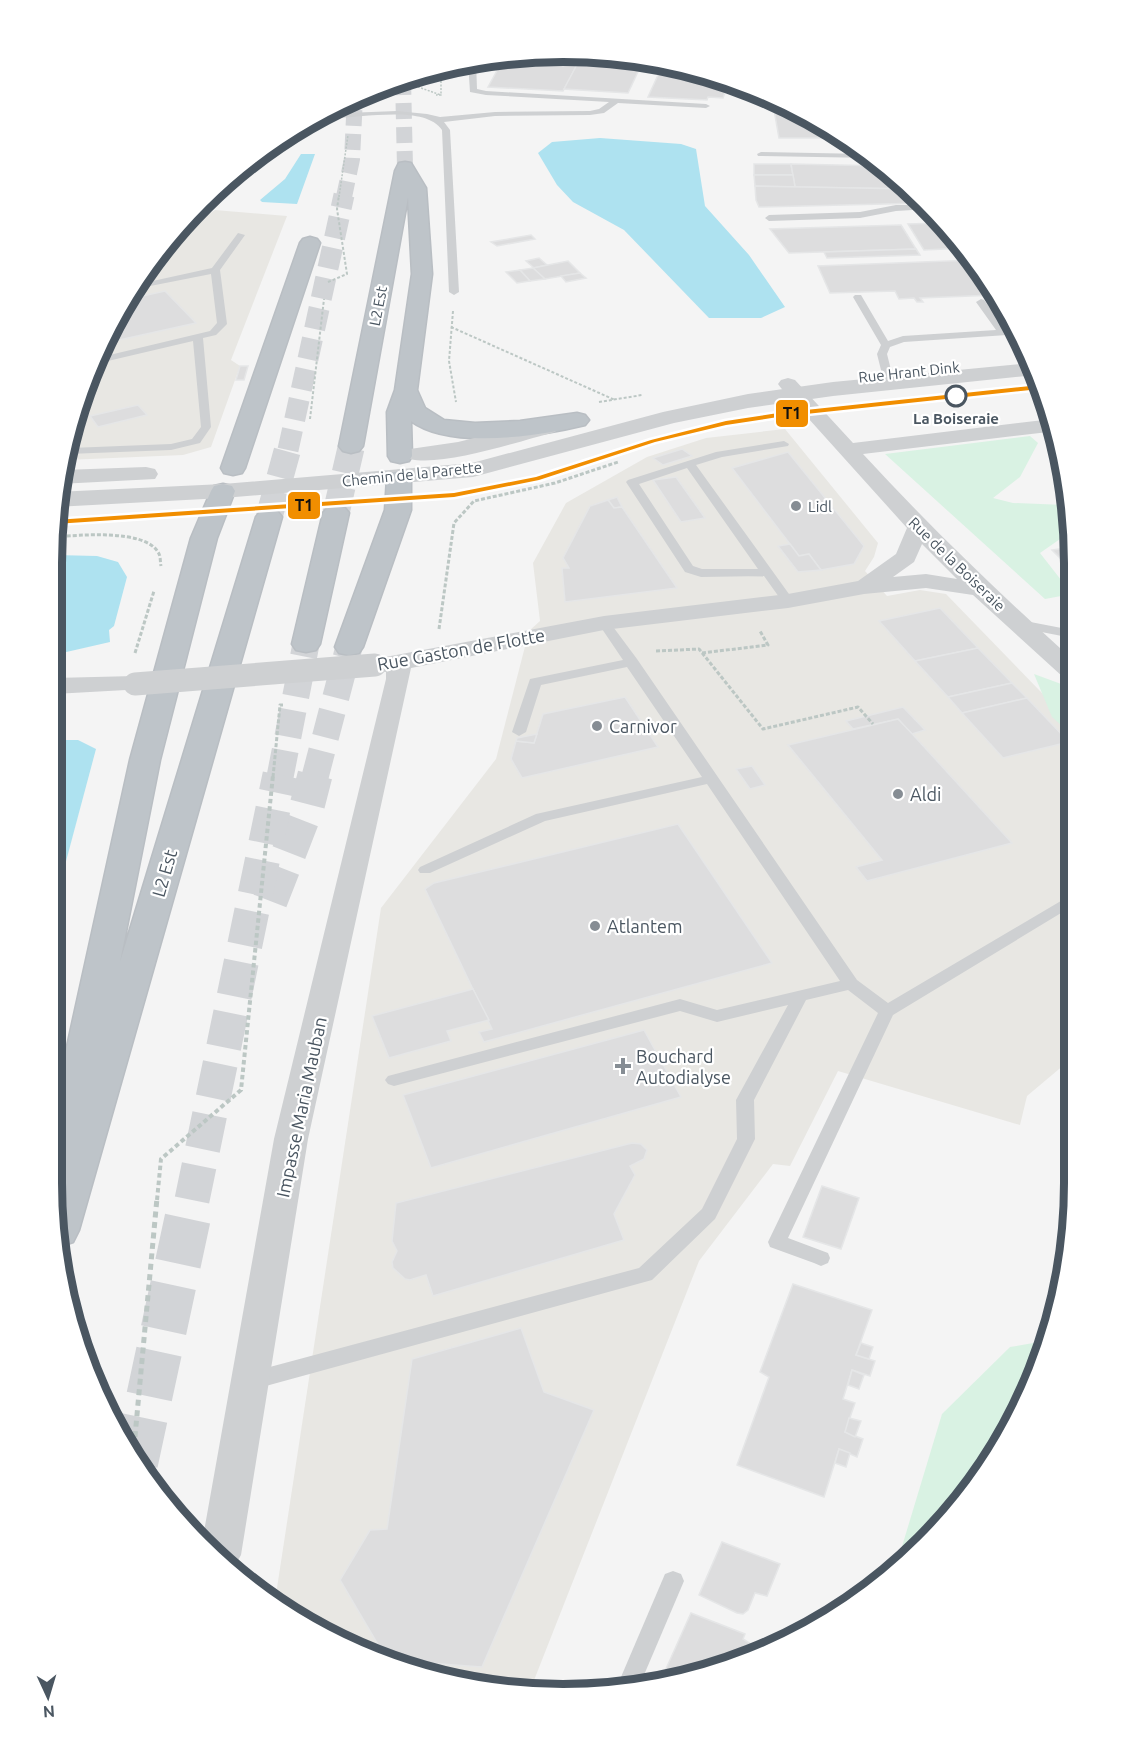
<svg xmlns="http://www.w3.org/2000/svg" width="1125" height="1745" font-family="Ubuntu,sans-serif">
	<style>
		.commercial { fill: #e8e7e3 }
		.green { fill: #d9f2e3 }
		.water { fill: #aee2f0 }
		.building { fill: #ddddde; stroke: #e5e6e7; stroke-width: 1.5 }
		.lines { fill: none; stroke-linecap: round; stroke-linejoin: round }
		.motorway-tunnel-far4 { stroke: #d2d4d7; stroke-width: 16; stroke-dasharray: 16 8; stroke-linecap: butt }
		.motorway-tunnel-far3 { stroke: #d2d4d7; stroke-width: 21; stroke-dasharray: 21 10; stroke-linecap: butt }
		.motorway-tunnel-far2 { stroke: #d2d4d7; stroke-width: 27; stroke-dasharray: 27 14; stroke-linecap: butt }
		.motorway-tunnel-far1 { stroke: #d2d4d7; stroke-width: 35; stroke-dasharray: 35 17; stroke-linecap: butt }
		.motorway-tunnel { stroke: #d2d4d7; stroke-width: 46; stroke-dasharray: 46 22; stroke-linecap: butt }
		.motorway-casing { stroke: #b9bec3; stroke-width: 3 }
		.path-far4 { stroke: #bcc7c4; stroke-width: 1.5; stroke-dasharray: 2 1.5; stroke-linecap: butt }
		.path-far3 { stroke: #bcc7c4; stroke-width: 2; stroke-dasharray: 3 2; stroke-linecap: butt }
		.path-far2 { stroke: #bcc7c4; stroke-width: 3; stroke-dasharray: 4 2; stroke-linecap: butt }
		.path-far1 { stroke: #bcc7c4; stroke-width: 4; stroke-dasharray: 4.5 3; stroke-linecap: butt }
		.path { stroke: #bcc7c4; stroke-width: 5; stroke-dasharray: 6 4.5; stroke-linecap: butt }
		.service { fill: #ced0d2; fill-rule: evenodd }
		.minor { fill: #ced0d2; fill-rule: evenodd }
		.tertiary { fill: #ced0d2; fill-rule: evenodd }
		.motorway { fill: #bec4c9; fill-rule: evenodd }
		.tram { stroke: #c9cacc; stroke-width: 1.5 }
		.minor-bridge { stroke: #ced0d2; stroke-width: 23 }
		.tram-1-casing { stroke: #fff; stroke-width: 5 }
		.tram-1 { fill: #f18e00; fill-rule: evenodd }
		.stop-dot { fill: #fff; stroke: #4a5661; stroke-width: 3 }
		.poi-dot { fill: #868d94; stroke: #fff; stroke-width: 2 }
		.labels { text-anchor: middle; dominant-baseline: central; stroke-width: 4.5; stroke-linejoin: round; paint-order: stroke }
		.far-street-label { font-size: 15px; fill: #4a5661; stroke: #fff }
		.far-stop-label { font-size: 15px; font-weight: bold; fill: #4a5661; stroke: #fff }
		.far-poi-label { font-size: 15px; fill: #4a5661; stroke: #fff; text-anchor: start }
		.street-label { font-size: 18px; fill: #4a5661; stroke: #fff }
		.poi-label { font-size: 18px; fill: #4a5661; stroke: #fff; text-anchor: start }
		.rim { fill: none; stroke: #4a5661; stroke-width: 8 }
		.line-badge { stroke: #fff; stroke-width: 2 }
		.pale-badge-label { font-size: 16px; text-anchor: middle; font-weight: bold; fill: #111 }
	</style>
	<rect width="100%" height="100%" fill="#f4f4f4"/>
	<g class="commercial">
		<path d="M215,210L287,216L231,360L240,366L211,447L183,455L66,460L104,337L168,240Z"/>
		<path d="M785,429L878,543L874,557L865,571L887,596L920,590L946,594L1072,724L1071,1059L1027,1096L1020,1125L838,1071L790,1166L773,1164L699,1261L529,1693L398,1667L275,1601L381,908L496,759L529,631L540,621L533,563L566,503L647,457L706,438Z"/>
	</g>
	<g class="green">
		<path d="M1030,436L1038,443L1020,477L993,498L1013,503L1065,505L1069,507L1073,530L1040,553L1072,594L1045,599L885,454Z"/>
		<path d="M1034,674L1072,688V735L1052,717Z"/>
		<path d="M1045,1341L1035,1379L947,1519L897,1563L942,1414L1010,1347Z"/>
	</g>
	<g class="water">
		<path d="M600,138L681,144L696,149L705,206L749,255L785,307L761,318H709L624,230L573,202L557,185L538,153L552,142Z"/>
		<path d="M301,154H315L297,204L262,202L260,200L285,179Z"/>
		<path d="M55,555L97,556L118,562L127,577L114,626L109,630L110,642L62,653L54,652Z"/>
		<path d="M54,740H78L96,749L53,910Z"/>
	</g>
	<g class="building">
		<path d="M529,52L583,54L563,91L488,87L505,56Z"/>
		<path d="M582,55L644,59L628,93L564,89Z"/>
		<path d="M663,64L719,76L728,84L723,98L708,97L707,100L648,97Z"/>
		<path d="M743,85L774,99L751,100Z"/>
		<path d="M773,104H784L818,119L836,132L837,138H779Z"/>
		<path d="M754,164H791L793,175H754Z"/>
		<path d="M791,164L883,166L910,189L795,187Z"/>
		<path d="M754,175H793L795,187L755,186Z"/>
		<path d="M755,186L910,189L924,203L759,207L756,200Z"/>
		<path d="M942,223L965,248L924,250L908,224Z"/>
		<path d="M901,225L916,249L789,253L770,229Z"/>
		<path d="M531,235L535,239L497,246L491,242Z"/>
		<path d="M916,249L920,255L827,258L824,252Z"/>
		<path d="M539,258L547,265L534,268L526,261Z"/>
		<path d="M974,260L995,295L920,298L923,302H917L914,298L899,299L895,291L830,293L818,266Z"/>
		<path d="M568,261L580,273L545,279L533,268Z"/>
		<path d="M533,268L545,279L530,281L520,270Z"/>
		<path d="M520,270L530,281L517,283L506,272Z"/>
		<path d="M580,273L586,278L566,282L561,276Z"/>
		<path d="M165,291L196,323L101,344L104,337L129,299Z"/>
		<path d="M240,366H248L244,380H236Z"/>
		<path d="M138,405L147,415L98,427L90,416Z"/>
		<path d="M682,449L692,456L663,465L653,458Z"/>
		<path d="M788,452L864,546L854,564L821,570L809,554L799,556L732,468Z"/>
		<path d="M676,477L705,518L681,522L653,480Z"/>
		<path d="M617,497L622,507L614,508L608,500Z"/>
		<path d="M608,500L614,508L622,507L677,588L565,602L562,568H569L563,558L590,506Z"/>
		<path d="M790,544L799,556L809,554L821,570L798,572L778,546Z"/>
		<path d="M1066,548L1073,549V565L1069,562L1065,563L1052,550Z"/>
		<path d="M940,608L978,648L915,661L879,621Z"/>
		<path d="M978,648L1012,683L948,697L915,661Z"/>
		<path d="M1012,683L1027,698L962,713L948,697Z"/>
		<path d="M625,697L658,747L522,778L511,759L516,741L534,743L543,714Z"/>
		<path d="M1027,698L1069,742L1003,758L962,713Z"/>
		<path d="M903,707L925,730L912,734L898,719L853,729L846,721Z"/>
		<path d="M898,719L916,738L1012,843L867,881L856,867L882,860L788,745Z"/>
		<path d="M537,734L534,743L516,741L517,738Z"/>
		<path d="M752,766L765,785L750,789L736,769Z"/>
		<path d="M678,824L772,963L484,1042L479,1032L492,1029L425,889L434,883Z"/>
		<path d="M473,989L489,1020L447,1031L451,1041L389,1058L372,1016Z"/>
		<path d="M644,1030L681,1097L431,1168L403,1095Z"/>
		<path d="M632,1143L641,1144L647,1150L644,1159L630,1166L635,1175L614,1214L624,1240L433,1296L426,1275L410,1280L405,1279L393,1268L392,1262L397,1251L392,1241L396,1203Z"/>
		<path d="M822,1186L859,1198L841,1249L803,1237Z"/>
		<path d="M793,1284L872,1310L856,1355L875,1361L870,1376L852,1370L843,1399L855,1403L845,1432L863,1439L857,1457L839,1449L824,1497L737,1465L769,1377L760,1372Z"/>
		<path d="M521,1328L544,1392L594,1410L482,1667L387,1660L340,1580L370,1530L387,1529L412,1359Z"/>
		<path d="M861,1343L873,1347L869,1359L856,1355Z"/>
		<path d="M852,1370L864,1375L859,1389L848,1385Z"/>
		<path d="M849,1418L861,1421L855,1437L845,1432Z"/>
		<path d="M839,1449L850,1453L846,1467L835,1463Z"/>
		<path d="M722,1542L780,1564L767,1596L755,1593L748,1610L743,1614L737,1613L699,1595Z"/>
		<path d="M691,1613L745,1634L743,1639L757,1648L695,1676L661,1680Z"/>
	</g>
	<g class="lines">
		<g class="motorway-tunnel-far4">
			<path d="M403,79L405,167"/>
			<path d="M344,197L352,159L355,97"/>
		</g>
		<g class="motorway-tunnel-far3">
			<path d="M288,450L344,195"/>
			<path d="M350,450L351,446"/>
		</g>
		<g class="motorway-tunnel-far2">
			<path d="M336,513L351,448"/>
			<path d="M269,517L288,448"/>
			<path d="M280,777L306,644"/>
			<path d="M315,777L349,647"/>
		</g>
		<g class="motorway-tunnel-far1">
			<path d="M270,901L307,806L315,775"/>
			<path d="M192,1200L280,775"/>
		</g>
		<path class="motorway-tunnel" d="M135,1463L192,1198"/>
		<defs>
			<g id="motorway">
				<path d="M405,162L411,163L426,188L432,274L417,390L425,408L444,420L475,423L520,421L577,413L585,415L589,420L585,425C540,436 450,450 411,421L412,456L409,461L400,463L391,461L388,456L387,412L395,390L412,274L408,197L363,446L359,451L351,453L343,451L339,446L395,171L399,163Z"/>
				<path d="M310,237L317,239L320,243L245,468L242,473L233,475L224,473L221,468L300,243L303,239Z"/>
				<path d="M399,471L408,473L411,478V510L363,647L359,653L349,655L339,653L335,647L385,510L387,478L390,473Z"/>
				<path d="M223,484L232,486L235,491L217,538L160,760L120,962L256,517L260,512L269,509L278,512L282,517L79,1230L73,1242L61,1246L52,1187L66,1140L61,1138L56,1128L57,1092L130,760L191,538L211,491L214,486Z"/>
				<path d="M336,505L345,508L349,513L320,644L316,650L306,652L296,650L292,644L323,513L327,508Z"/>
			</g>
		</defs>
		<use href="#motorway" class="motorway-casing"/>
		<g class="path-far4">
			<path d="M441,67V94"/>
			<path d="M398,80L441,95H436"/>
			<path d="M339,197L348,135"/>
		</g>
		<g class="path-far3">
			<path d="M328,282L347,274L337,209L339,195"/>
			<path d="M453,311L449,361L456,402"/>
			<path d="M451,327L615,400"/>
			<path d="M599,402L642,395"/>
			<path d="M310,419L324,299"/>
		</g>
		<g class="path-far2">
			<path d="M55,537C79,535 144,529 158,552C161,556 160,562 161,566"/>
			<path d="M439,629L454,523L474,501L555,483L618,462"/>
			<path d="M656,651L699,649L763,729L858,707L873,724"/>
			<path d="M135,653L154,591"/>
			<path d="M702,653L768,645L760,631"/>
			<path d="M273,777L280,705H283"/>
		</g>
		<path class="path-far1" d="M157,1200L161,1159L241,1090L273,775"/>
		<path class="path" d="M133,1458L157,1198"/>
		<g class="service">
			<path d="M476,61L477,89L486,91L706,104L710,106L706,108L618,103L604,113L590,115L495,116L444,122L450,130L459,292L454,295L449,292L442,130C422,101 346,123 314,117L320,114L397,111L427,114L440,117L495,112L590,111L599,109L609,102L486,95L470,92L468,62Z"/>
			<path d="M761,152L866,154L872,158L758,156L757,154Z"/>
			<path d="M896,205H925L929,209L896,211L860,218L769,221L765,218L769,215L860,212Z"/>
			<path d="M238,233L245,235L220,270L227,324L216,335L203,338L211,427L200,443L171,450L68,454L70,448L171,444L192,439L201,427L193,341L95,364L97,358L210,331L217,323L211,274L135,289L139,284L212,268Z"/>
			<path d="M855,295H861L888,341L903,336L996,330L976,302L981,299L984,300L1006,329L1016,328L1020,334L904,342L890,347L887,354L892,374L887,377L882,374L877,354L881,345L853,297Z"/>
			<path d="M784,441L789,444L788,446L722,457L696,465L794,601L792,604H784L764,576L701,577L685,572L626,482L628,480L716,452ZM687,468L758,569H702L693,566L639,484Z"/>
			<path d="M604,619L608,620L637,659L857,980L888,1003L1071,895V907L893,1015L788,1238L828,1253L830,1258L828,1263L821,1266L814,1263L770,1247L768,1242L878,1013L848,990L806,1000L754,1100L755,1139L715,1219L652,1280L251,1390L244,1387L241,1381L244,1375L251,1372L639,1268L702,1209L737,1139L736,1100L788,1005L717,1022L680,1011L394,1086L388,1084L385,1080L388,1076L680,999L717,1010L840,981L707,784L545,821L430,873H420L418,870L420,867L536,814L702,777L627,667L541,685L526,732L519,736L512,732L530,679L623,660L598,623Z"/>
			<path d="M1020,620L1072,630V638L1016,627L1014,624Z"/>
			<path d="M673,1571L681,1574L684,1581L641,1682L618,1684L665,1574Z"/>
		</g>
		<g class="minor">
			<path d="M262,150L265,153C255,166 224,203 206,199L251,157Z"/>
			<path d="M788,378L795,380L853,443L1052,419L1057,431L863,454C930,527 999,593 1072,659V679L1063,677L973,595L926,588L864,594L788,608L604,630L411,668L308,1139L241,1555L233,1569L203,1537L274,1139L386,679V672L371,670L368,665L371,660L380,658L604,616L788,594L858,581L896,554L907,528L781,388L778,384L781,380ZM922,544L957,579L926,574L893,577L914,562Z"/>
			<path d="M135,676L144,679L148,684L144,689L54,694V678Z"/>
		</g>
		<g class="tertiary">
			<path d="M1031,363L1036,375L833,396L748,408L674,423L473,477L223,498L55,507L56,492L223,484L472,463L663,412L748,394L833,382Z"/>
			<path d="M547,420L555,422L559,427L555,432C520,441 443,467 410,459L407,454L410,449L458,442Z"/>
			<path d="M146,467L155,469L158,474L155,479L59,484L63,470Z"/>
		</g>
		<use href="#motorway" class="motorway"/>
		<path class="tram" d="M279,503H355"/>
		<path class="minor-bridge" d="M135,684L375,665"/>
		<defs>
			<path id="tram-1" d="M1040,385V389L778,417L726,425L655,442L539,480L454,497L55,524V520L454,493L536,477L651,440L726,421L778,413Z"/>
		</defs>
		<use href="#tram-1" class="tram-1-casing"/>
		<use href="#tram-1" class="tram-1"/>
	</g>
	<circle class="stop-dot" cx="956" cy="396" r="10"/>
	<g class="poi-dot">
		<circle cx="796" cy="506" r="6"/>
		<circle cx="597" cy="726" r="6"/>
		<circle cx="898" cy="794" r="6"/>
		<circle cx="595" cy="926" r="6"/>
		<path d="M620 1057h6v6h6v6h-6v6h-6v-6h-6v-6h6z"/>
	</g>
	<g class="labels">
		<g class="far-street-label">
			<text transform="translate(378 306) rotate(-79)">L2 Est</text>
			<text transform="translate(909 372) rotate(-6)">Rue Hrant Dink</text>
			<text transform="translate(412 474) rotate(-6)">Chemin de la Parette</text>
			<text transform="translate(957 564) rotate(44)">Rue de la Boiseraie</text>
		</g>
		<g class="far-stop-label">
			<text x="956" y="418">La Boiseraie</text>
		</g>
		<g class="far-poi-label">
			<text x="808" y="506">Lidl</text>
		</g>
		<g class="street-label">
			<text transform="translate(461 649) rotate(-10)">Rue Gaston de Flotte</text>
			<text transform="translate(164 873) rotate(-74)">L2 Est</text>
			<text transform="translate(301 1107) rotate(-78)">Impasse Maria Mauban</text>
		</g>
		<g class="poi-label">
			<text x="609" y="726">Carnivor</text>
			<text x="910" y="794">Aldi</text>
			<text x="607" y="926">Atlantem</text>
			<text x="636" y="1056">Bouchard<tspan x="636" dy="21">Autodialyse</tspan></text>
		</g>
	</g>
	<path d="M0 0H1125V1745H0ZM563 62H563A501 501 0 0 1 1064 563V1183A501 501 0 0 1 563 1684H563A501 501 0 0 1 62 1183V563A501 501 0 0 1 563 62Z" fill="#fff" fill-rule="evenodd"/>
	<path class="rim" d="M563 62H563A501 501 0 0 1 1064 563V1183A501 501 0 0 1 563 1684H563A501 501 0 0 1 62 1183V563A501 501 0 0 1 563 62Z"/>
	<g class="line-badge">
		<rect x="775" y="399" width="34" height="29" rx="6" fill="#f18e00"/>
		<rect x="287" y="491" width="34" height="29" rx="6" fill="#f18e00"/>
	</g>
	<g class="pale-badge-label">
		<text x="792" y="419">T1</text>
		<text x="304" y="511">T1</text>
	</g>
	<g transform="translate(48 1697) rotate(176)" stroke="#ffffff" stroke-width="4.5" paint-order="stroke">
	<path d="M0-4.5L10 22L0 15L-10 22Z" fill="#4a5661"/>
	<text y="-9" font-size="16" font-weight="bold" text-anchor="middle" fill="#4a5661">N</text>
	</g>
</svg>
